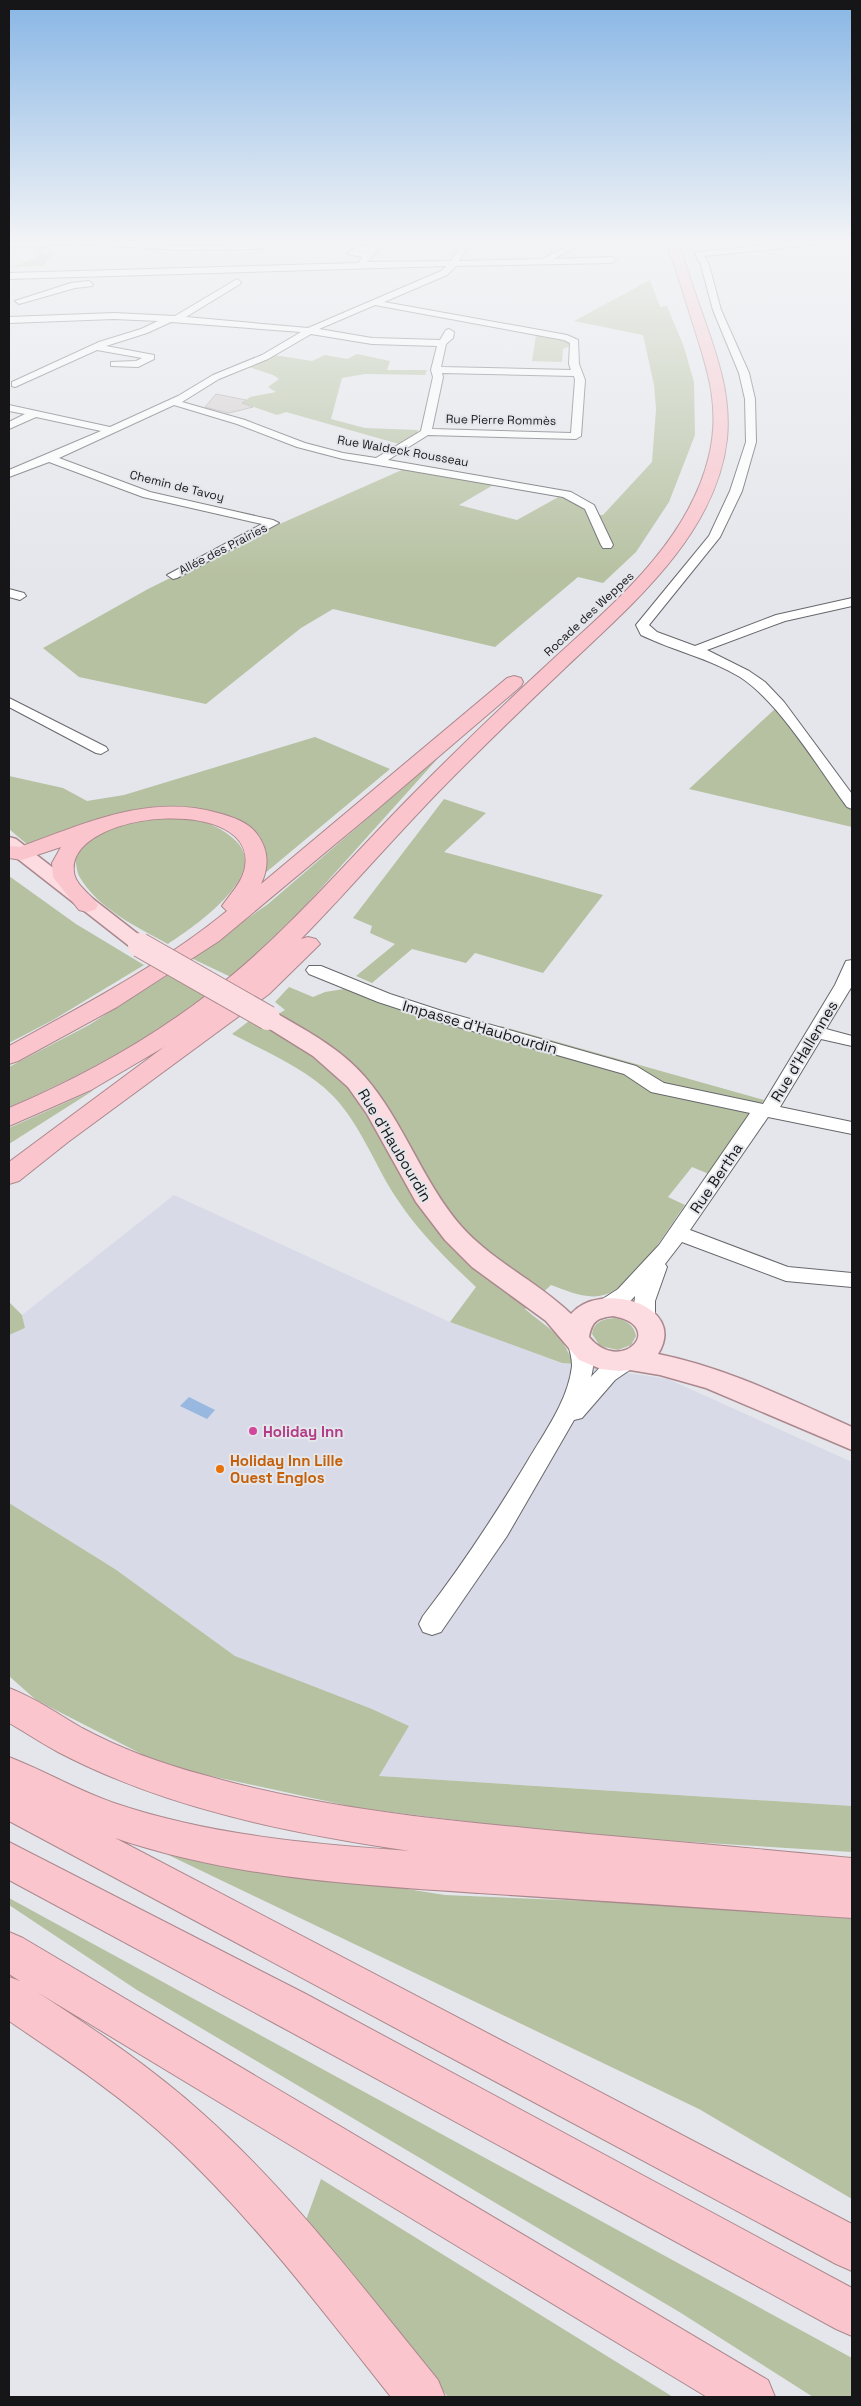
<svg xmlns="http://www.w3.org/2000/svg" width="861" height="2406" font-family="'Space Grotesk',sans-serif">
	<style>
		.built { fill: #d8dbe7 }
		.green { fill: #b6c1a1 }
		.water { fill: #98b8e0 }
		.building { fill: #d4cecd; stroke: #b0aaa9 }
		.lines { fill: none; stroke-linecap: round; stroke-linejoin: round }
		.minor-casing { stroke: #67686c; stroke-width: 2 }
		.major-casing { stroke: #aa888d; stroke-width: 3 }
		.highway-casing { stroke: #aa888d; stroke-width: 2 }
		.minor { fill: #fff; fill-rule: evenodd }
		.major { fill: #fcdce0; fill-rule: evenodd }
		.highway { fill: #fac5cc; fill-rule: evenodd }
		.major-bridge-casing { stroke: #aa888d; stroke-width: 26; stroke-linecap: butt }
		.major-bridge { stroke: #fcdce0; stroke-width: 24 }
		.hotel-dot { fill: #d1479c; stroke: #e5e6eb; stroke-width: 2 }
		.food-dot { fill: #e8710a; stroke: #e5e6eb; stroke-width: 2 }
		.labels { text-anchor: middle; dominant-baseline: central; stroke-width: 4; stroke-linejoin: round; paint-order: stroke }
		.far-street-label { font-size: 12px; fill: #161618; stroke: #e5e6eb }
		.street-label { font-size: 15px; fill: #161618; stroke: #e5e6eb }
		.hotel-label { font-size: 15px; font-weight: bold; fill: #b23c85; stroke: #e5e6eb; text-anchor: start }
		.food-label { font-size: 15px; font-weight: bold; fill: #c56008; stroke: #e5e6eb; text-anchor: start }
	</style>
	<rect width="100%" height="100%" fill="#e5e6eb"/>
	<path class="built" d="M174,1195L450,1322L562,1363L668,1379L852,1462V1806L378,1776L409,1726L372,1709L235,1656L115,1569L9,1503V1335L25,1328L22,1315Z"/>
	<g class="green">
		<path d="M52,244L39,253L54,254L47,261L45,266L13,267C21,262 29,262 37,256L36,248Z"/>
		<path d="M650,280L660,307L667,306L684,347L694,382L695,435L669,502L636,552L603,583L578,577L495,647L333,609L301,628L206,704L79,677L43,648L148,589L273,527L404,469L495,484L459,505L517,520L562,495L579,503L591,515H603L652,462L656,409L654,385L643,335L574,321Z"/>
		<path d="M536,335L570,342V346L563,349L562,362L532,361Z"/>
		<path d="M357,354L390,361L387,370H427L425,375L365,374L342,378L331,419L365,428L418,430L417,433L399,444L286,412L277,415L242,403L250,397L276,392L268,387L279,379L273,375L249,367L274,355L312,361L325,355L347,359Z"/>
		<path d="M777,707L847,806H852V827L689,789Z"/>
		<path d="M315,737L390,769L264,874C265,837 260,831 225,819C209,813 191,806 173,806C124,805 75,830 29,846L9,829V776L63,788L87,801L124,795Z"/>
		<path d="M440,756L288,925L233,978L191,958L268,904Z"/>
		<path d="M444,799L486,813L444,852L603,895L543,973L475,953L466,963L412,949L372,983L356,976L395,944L370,933L372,926L353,918Z"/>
		<path d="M153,818C165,818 178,818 191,819C207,821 223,829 235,840C272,874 194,927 168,944C137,927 98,909 79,876C76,870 76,860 75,853C104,828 116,825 153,818Z"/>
		<path d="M9,876L76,924L144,965L53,1020L9,1043Z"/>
		<path d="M168,975L208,996C145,1041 80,1077 9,1107V1067L89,1025Z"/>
		<path d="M289,987L313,997L325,992L344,989L491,1037L501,1026L764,1100L709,1174L692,1167L668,1197L685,1205C667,1230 635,1284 607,1294C588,1301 568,1291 551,1285L525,1309C548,1329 562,1332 573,1364L562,1363L450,1322L476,1287C446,1259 417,1230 395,1196C374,1163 360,1124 333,1096C306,1068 266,1052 232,1034L249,1021L258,1026L285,1010L275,1002Z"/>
		<path d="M94,1090L9,1144V1128Z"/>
		<path d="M9,1302L22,1315L25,1328L9,1335Z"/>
		<path d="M615,1318C626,1320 634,1325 636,1336L631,1345L618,1350L600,1346L592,1334C594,1321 604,1319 615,1318Z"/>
		<path d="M9,1503L115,1569L235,1656L372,1709L409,1726L379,1776L852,1806V1852L576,1835L358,1808L165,1766L36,1700L9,1676Z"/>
		<path d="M158,1850L445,1895L756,1908L852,1914V2199L699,2109Z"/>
		<path d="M9,1898L852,2358V2397H813L681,2313L137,1990L9,1905Z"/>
		<path d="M321,2179L673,2397H448L306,2220Z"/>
	</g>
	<path class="water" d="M189,1397L215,1410L207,1419L180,1406Z"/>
	<path class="building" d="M216,394L246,400L242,403L253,407L229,413L205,407Z"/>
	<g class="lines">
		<defs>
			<g id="minor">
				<path d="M53,241L180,246L261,245L265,247L261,249L180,250L76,244L9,247V243Z"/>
				<path d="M463,241H471L459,261L542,259L578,241H588L553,259L612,257L616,260L612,263L456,266L447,275L384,302L567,335L578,340L579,364L585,380L581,436L576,439L428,435L388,460L571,492L594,505L613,545L611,548H603L601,545L585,509L563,497L343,459L297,447L237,424L174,405L59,458L150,492L273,520L279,523L177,578L173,579L167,575L262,524L143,497L49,462L9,477V470L101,431L36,417L9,429V422L25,414L9,411V405L110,427L178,396L213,375L262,355L301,332L171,322L147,333L106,346L154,355V359L138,367L111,366V362L136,361L142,358L97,350L15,387L12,386V382L99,342L141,329L158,321L114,319L9,323V317L114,313L175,316L237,279L241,282L240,284L186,317L308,328L441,271L447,266L9,279V273L359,263L362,257L347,254L357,246L375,247L379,249L367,262L451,261ZM359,251H368L358,252ZM375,305L564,340L570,343L569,364L571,370L441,367L446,344L453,338L454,332L449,329L446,330L440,340L372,338L319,329ZM311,334L372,344L437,346L431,370L433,377L421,431L376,458L343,453L305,443L245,420L182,402L219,379L268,359ZM442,373L574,376L575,380L571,433L432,429L443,377Z"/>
				<path d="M811,241H836L832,243L704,256L709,265L721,310L749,373L755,399L756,442L742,491L720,537L649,625L657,632L695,646L776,615L852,598V606L785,621L707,650L749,671L765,682L784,702L852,794V809L847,807C819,769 779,702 740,677C709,658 674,651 641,635L636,625L709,536L730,491L746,442L745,399L739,373L713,310L701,265L695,254L699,252Z"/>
				<path d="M89,281L93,284L92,286L75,288L19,304L15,301L71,283Z"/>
				<path d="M9,589L24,593L26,596L20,600L9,597Z"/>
				<path d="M9,698L106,747L108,750L101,754L96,753L9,707Z"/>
				<path d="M852,960V986L826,1029L852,1036V1046L821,1039L780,1107L852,1122V1134L768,1117L690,1230L788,1267L852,1273V1287L786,1281L682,1242L665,1264L667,1267L655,1301V1319L652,1324L644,1327L636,1324L633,1319L635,1296C626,1306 612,1316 598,1312L595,1307L598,1302L618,1289L659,1245L750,1113L651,1092L624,1074L430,1019L378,1002L309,974L306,970L309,966H321L390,994L442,1011L636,1066L664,1083L763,1104L835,985L846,961Z"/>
				<path d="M579,1336L587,1338C594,1351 595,1363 591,1377C602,1365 617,1350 634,1355L637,1361L634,1367L615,1380L582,1418L574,1420L507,1536L441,1632L432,1635L423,1632L419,1624L423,1616C461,1567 495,1515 527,1462C544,1433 568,1401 572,1366C572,1359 570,1351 568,1344L571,1338Z"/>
			</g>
			<g id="major">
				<path d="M9,837L16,839L147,941L151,945L147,949L140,951L133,949L9,852Z"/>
				<path d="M268,1011L276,1013C307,1031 341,1049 365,1077C404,1122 422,1181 461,1226C493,1262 537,1281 571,1314C600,1280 689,1305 658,1354C727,1368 789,1399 852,1427V1450L706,1388L660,1375L630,1370L619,1371L601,1369L579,1360L546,1321L472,1267L445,1240L416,1202L367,1114L348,1087L313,1056L260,1023L257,1018L260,1013ZM613,1316C668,1326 621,1376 589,1337C592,1321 597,1318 613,1316Z"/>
			</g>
			<g id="highway">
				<path d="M666,241H678C687,269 696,296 706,324C719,362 731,397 727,439C716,536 629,607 563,670C526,705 490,740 454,776C401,829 353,886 301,939L308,937L316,939L320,944L269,994L68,1142L19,1181L9,1184V1162L164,1047L91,1090L9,1126V1108C80,1078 149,1040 211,992C288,933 348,859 416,791C456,751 496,712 537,674C603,612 687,548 709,456C721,406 707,368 692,321C684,294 675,268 666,241Z"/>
				<path d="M514,676L521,678L523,682L521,686L375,811L219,941L117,1007L18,1061L9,1064V1046C84,1005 161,965 227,911L222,906C230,894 240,885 244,871C265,793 66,809 74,872C75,885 91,894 98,905L95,910L87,912L79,910L53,877L52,863L61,847L22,860L9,858V846L20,847C84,824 149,793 218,813C233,817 248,822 257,834C269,850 269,867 261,884L507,678Z"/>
				<path d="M9,1688C35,1698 58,1714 82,1728C119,1748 162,1764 204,1775C309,1805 418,1818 526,1828C635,1839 744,1847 852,1858V1918C728,1909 604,1901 479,1893C357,1885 232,1878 115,1838L852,2224V2271L836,2264L9,1821V1757C45,1771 77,1790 114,1803C208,1835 310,1844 410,1851C289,1833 167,1809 58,1752C41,1743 25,1732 9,1723Z"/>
				<path d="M9,1842L306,1994L852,2288V2336L836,2329L276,2024L9,1880Z"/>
				<path d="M9,1932L23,1938L768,2380L775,2397H707L37,1992C94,2029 151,2067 202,2113C291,2192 363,2288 438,2380L445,2397H391C322,2310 254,2220 173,2144C123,2097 65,2059 9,2021V1977L20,1981L9,1974Z"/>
			</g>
		</defs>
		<use href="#minor" class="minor-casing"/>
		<use href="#major" class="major-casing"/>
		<use href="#highway" class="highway-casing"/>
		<use href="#minor" class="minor"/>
		<use href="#major" class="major"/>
		<use href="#highway" class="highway"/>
		<defs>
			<path id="major-bridge" d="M140,945L268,1018"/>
		</defs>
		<use href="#major-bridge" class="major-bridge-casing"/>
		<use href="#major-bridge" class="major-bridge"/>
	</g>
	<linearGradient id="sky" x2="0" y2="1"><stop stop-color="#88b6e5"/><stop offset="0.42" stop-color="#f3f4f6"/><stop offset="1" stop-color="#f3f4f6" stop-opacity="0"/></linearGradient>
	<rect width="861" height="577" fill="url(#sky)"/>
	<circle class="hotel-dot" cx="253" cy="1431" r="5"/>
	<circle class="food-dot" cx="220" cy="1469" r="5"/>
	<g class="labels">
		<g class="far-street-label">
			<text transform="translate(501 420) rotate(1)">Rue Pierre Rommès</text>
			<text transform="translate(403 451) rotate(10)">Rue Waldeck Rousseau</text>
			<text transform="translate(177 486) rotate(14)">Chemin de Tavoy</text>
			<text transform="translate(223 549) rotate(-27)">Allée des Prairies</text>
			<text transform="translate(589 614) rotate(-43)">Rocade des Weppes</text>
		</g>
		<g class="street-label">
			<text transform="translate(480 1027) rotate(16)">Impasse d'Haubourdin</text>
			<text transform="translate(804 1051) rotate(-59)">Rue d'Hallennes</text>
			<text transform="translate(395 1145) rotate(59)">Rue d'Haubourdin</text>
			<text transform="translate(716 1178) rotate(-56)">Rue Bertha</text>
		</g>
		<g class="hotel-label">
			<text x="263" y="1431">Holiday Inn</text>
		</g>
		<g class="food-label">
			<text x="230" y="1460">Holiday Inn Lille<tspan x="230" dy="17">Ouest Englos</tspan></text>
		</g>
	</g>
	<rect width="861" height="2406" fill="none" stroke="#161618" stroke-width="20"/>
</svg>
